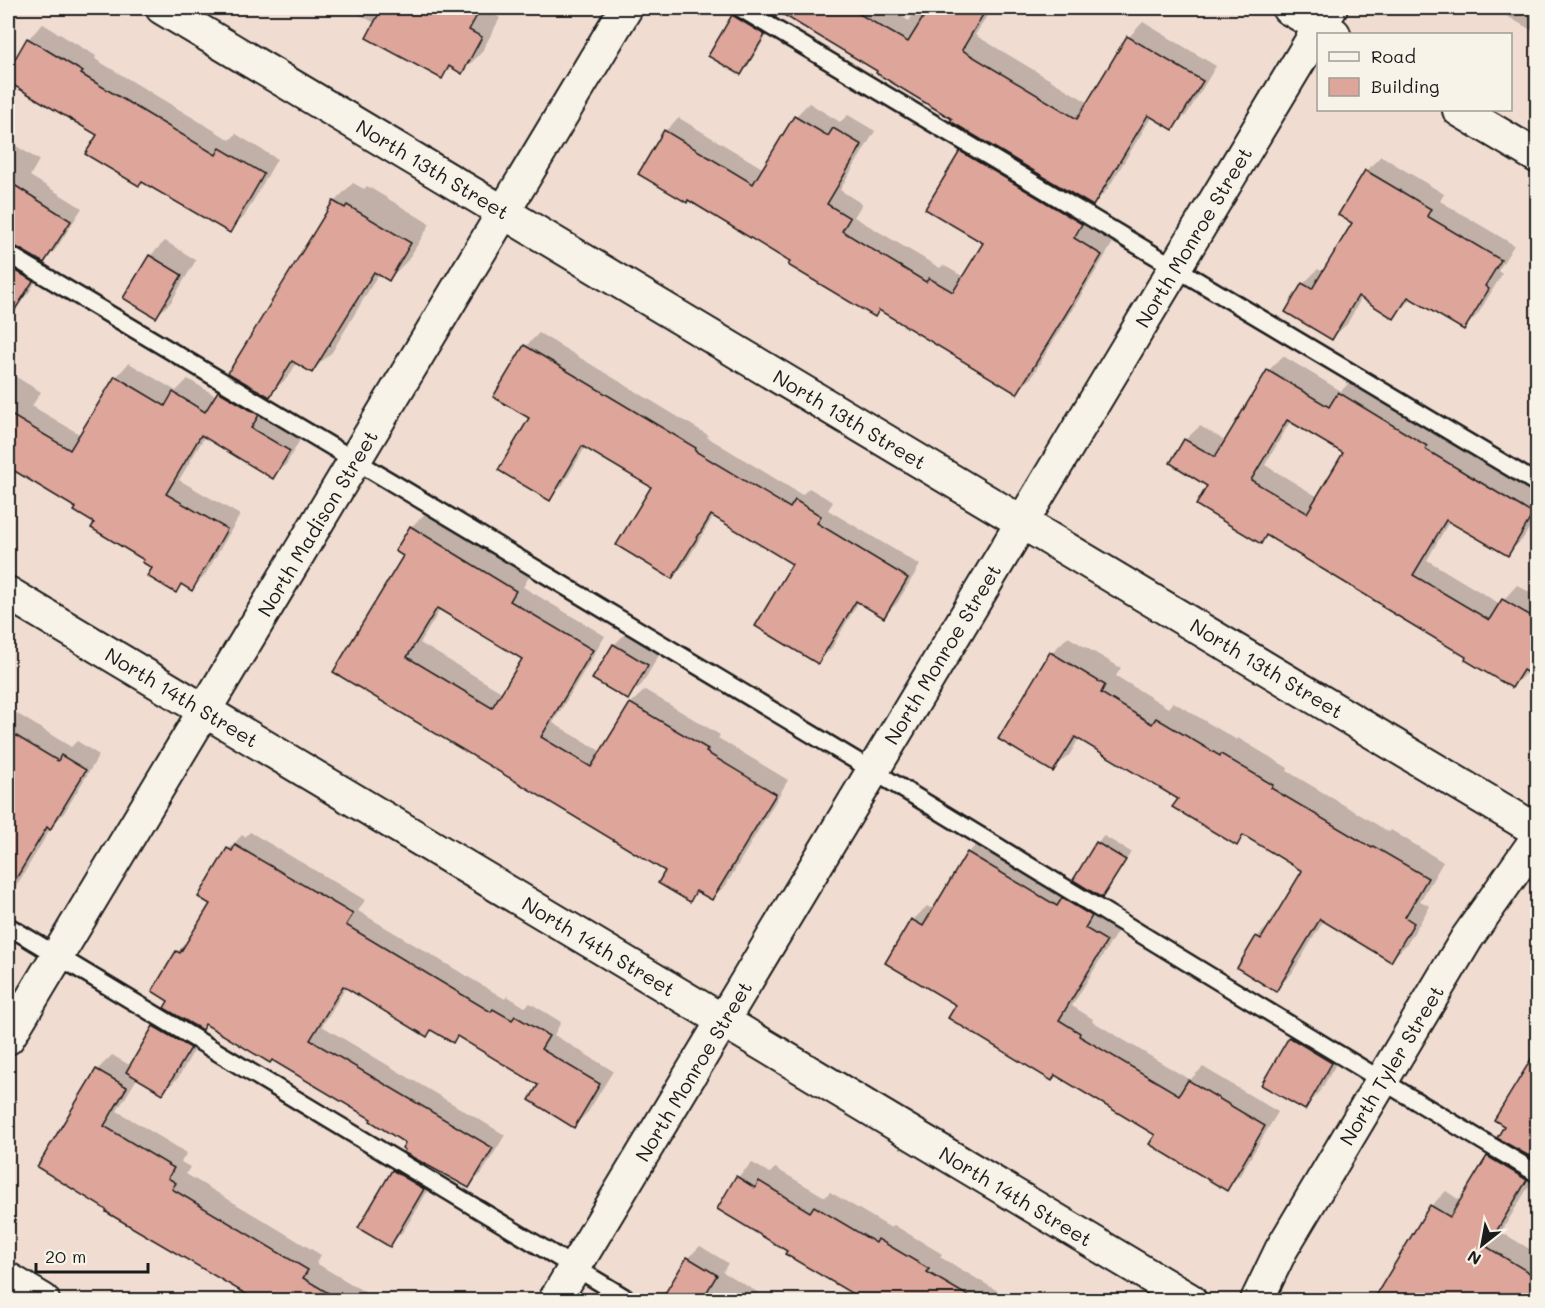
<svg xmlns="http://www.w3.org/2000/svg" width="1545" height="1308" font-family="Mali,sans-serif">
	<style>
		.shadow { fill: #0003; fill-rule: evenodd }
		.building { fill: #dea59a; stroke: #1c1c1c; stroke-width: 1.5; fill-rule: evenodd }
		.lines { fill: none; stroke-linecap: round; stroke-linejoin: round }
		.service-casing { stroke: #1c1c1c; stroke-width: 21 }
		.minor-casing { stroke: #1c1c1c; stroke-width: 36 }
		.service { stroke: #f7f3e8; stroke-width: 16 }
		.minor { stroke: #f7f3e8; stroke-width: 32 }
		.labels { text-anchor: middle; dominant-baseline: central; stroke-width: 4.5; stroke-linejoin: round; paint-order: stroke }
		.street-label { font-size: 20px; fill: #1c1c1c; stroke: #f7f3e8 }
	</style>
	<rect width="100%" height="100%" fill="#f0dcd1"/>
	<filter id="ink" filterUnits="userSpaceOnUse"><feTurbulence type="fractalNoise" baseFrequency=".0167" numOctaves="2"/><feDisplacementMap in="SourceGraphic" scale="12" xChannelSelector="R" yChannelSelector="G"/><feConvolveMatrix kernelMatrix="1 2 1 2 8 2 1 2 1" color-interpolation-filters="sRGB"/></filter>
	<g filter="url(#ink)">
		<g class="shadow">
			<path d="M362,8H500L495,15L500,18L481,53L462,72L452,67L442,77L375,23L358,14Z"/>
			<path d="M824,8H887L909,21L917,8H992L975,35L1089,103L1129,37L1143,22L1216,66L1187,114L1173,128L1152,116L1107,190L1093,205L811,30Z"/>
			<path d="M1493,8H1538V34Z"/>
			<path d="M744,12L771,28L748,66L741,73L737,19Z"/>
			<path d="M43,24L96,56L95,59L230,140L236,134L277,159L244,217L229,231L99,135L8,80V74L28,39Z"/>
			<path d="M809,103L840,122L848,115L875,131L840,190L862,204L854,217L940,268L943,265L964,277L985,243L961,152L975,139L1114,241L1031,378L1017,392L881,309L875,315L793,261L665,131L679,118L764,169L795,117Z"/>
			<path d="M8,141L39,160L30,176L82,208L56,249L44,261L10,243L14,251L44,268L28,294L15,306L8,301Z"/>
			<path d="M1381,156L1444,194L1440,201L1514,245L1498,271L1502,274L1478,314L1464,329L1412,297L1394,317L1362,297L1347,324L1332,338L1287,311L1303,284L1318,269L1324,273L1354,223L1366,171Z"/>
			<path d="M353,183L364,189L367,186L430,224L408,260L389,279L379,273L332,352L312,371L297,362L289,376L269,395L334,202Z"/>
			<path d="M165,241L196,260L171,302L156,316L125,298L150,256Z"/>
			<path d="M539,333L708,435L707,437L802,495L809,488L833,502L828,510L920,565L897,603L884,616L859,601L831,649L818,662L794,563L714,515L685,564L672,577L653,487L586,446L562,486L549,499L531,418L495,396L526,346Z"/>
			<path d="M1283,356L1341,391L1353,379L1440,431L1438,434L1538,494V514L1522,540L1507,554L1450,520L1427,560L1500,604L1517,585L1538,597V663L1512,686L1384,604L1269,535L1261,542L1209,485L1185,440L1200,426L1226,441L1268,371ZM1291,420L1345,453L1318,497L1265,465Z"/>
			<path d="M129,363L176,391L188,379L216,396L233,378L302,436L287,463L273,477L205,436L179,480L240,515L205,575L192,589L183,584L176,591L146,559L78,508L8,465V372L41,392L32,406L81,435L116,377Z"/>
			<path d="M425,514L529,577L523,587L605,636L553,723L602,752L631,703L645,690L720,735L718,738L788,780L726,885L712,898L699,891L690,900L667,871L335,672L405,555L411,527ZM441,608L524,658L503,693L420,643Z"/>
			<path d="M629,630L662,650L642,684L627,698L614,645Z"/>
			<path d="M1068,637L1121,668L1116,676L1168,708L1173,702L1237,740L1238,738L1288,768L1287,771L1389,832L1391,830L1443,862L1420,901L1430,906L1407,944L1391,960L1324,920L1292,973L1276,990L1257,937L1273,921L1304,870L1245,835L1236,844L1180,798L1079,738L1070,754L1053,770L1051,653Z"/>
			<path d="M8,708L71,747L77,741L99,755L64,813L52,826L8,900V801L20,781L8,774Z"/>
			<path d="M250,832L365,900L358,911L505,999L507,996L525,1007L530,1003L561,1022L554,1035L613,1071L588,1112L574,1126L540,1084L458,1035L453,1041L433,1029L427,1035L347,986L322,1026L505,1135L482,1173L468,1186L373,1119L273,1058L207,1023L200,1030L204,1033L178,1078L163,1092L138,1077L117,1111L187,1153L181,1162L190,1167L186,1174L321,1255L316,1263L378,1300H259L108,1212L109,1211L39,1167L98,1069L112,1055L131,1066L155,1027L171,1010L170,1000L177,952L191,938L212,904L200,897L229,849L242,835L245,837Z"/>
			<path d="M1104,836L1131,852L1109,889L1102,896L1097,843Z"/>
			<path d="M982,839L1070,892L1077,885L1104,902L1097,913L1120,927L1072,1006L1093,1019L1092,1021L1190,1080L1203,1067L1278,1112L1240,1175L1226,1189L1157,1134L1057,1074L1051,1079L958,1005L887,962L913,920L927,906L934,910L968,853Z"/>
			<path d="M1305,1023L1346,1047L1319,1093L1305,1108L1263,1084L1290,1037Z"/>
			<path d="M1524,1074L1538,1171L1501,1232L1538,1254V1300H1387L1378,1295L1431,1206L1446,1191L1461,1201L1488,1156L1504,1140L1506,1126Z"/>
			<path d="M408,1156L438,1174L404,1230L390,1245L360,1227L394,1171Z"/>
			<path d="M752,1163L770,1173L775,1168L825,1197L830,1192L891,1228L894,1225L942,1254L940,1257L1013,1300H862L789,1251L738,1177Z"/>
			<path d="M700,1246L728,1263L723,1272L771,1300H664L688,1258Z"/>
		</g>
		<g class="building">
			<path d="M382,8H481L469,30L482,37L462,74L449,66L442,79L366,38Z"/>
			<path d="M760,8H849L908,42L929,8H987L962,50L1077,119L1127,36L1203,81L1173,130L1148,115L1093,206L950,121L952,119L876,73L877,71L779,12L776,17Z"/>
			<path d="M732,15L765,35L741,75L708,56Z"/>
			<path d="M27,38L83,72L81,74L216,155L220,148L264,174L230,233L142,182L139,186L85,154L97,135L8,82V71Z"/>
			<path d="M794,116L828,136L833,128L862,145L827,204L850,218L842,231L926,282L929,278L953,292L983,243L925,209L960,151L1082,224L1074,238L1102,255L1017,394L879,310L875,317L788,265L790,262L688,200L687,203L638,174L664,130L753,184Z"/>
			<path d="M1365,170L1431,209L1427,216L1501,260L1485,286L1489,289L1464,330L1408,297L1394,319L1358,296L1332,340L1285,312L1302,283L1312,289L1352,223L1338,215Z"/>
			<path d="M8,181L71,221L44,263L13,245L8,244Z"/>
			<path d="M333,201L345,208L347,205L411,243L389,281L374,272L312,373L292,361L270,397L228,373Z"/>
			<path d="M149,255L182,275L156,318L123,298Z"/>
			<path d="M8,266L33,281L8,321Z"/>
			<path d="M524,345L696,448L695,451L790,508L795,500L821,516L817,523L908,578L884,618L856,601L818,664L755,626L792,564L711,515L672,579L616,545L651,487L582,446L550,501L498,470L529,418L493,397Z"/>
			<path d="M1267,370L1329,407L1338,392L1427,446L1425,449L1533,514L1508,556L1446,520L1413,575L1489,620L1502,599L1538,620V679L1523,670L1512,688L1465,660L1466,657L1381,606L1382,605L1266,535L1261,544L1196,505L1207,486L1170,463L1184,439L1215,457ZM1287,420L1343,453L1307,513L1251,480Z"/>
			<path d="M115,376L165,406L173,392L205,412L218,391L259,415L251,428L290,451L273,479L201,435L166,494L227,529L192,591L181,584L176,593L147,576L152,568L142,562L144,560L91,528L94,523L74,511L76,508L8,467V413L70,450Z"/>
			<path d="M410,526L516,591L510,601L593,650L541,737L591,767L630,703L708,749L706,752L776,794L712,900L696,891L690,902L658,883L665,871L333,672L403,556L395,551ZM437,608L522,659L492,708L407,657Z"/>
			<path d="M613,644L648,665L628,700L592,679Z"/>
			<path d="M1050,652L1105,685L1101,693L1152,724L1156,718L1220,756L1221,754L1273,785L1271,788L1372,848L1373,846L1428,878L1405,917L1414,923L1391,962L1320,919L1276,992L1237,968L1256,936L1261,939L1302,871L1243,835L1237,846L1172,807L1178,799L1075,737L1053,772L998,739Z"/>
			<path d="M8,731L58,761L61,755L86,770L50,830L47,827L8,892Z"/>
			<path d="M1096,842L1126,860L1102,898L1073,880Z"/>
			<path d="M235,845L353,914L346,925L491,1012L493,1009L512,1020L515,1016L549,1036L541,1049L600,1084L574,1128L529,1100L538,1085L457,1036L453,1043L431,1030L427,1037L343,986L310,1040L493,1148L469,1188L403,1152L405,1150L402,1148L405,1143L370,1121L371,1119L272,1060L270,1063L205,1024L202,1030L164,1008L168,1001L152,991L176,951L180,953L210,904L198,897L227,848L232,851Z"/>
			<path d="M967,852L1057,906L1062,898L1092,916L1085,928L1107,941L1059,1020L1080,1033L1079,1036L1179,1095L1188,1080L1265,1126L1227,1191L1149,1144L1155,1135L1055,1075L1052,1081L948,1018L956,1005L885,963L911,919L923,926Z"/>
			<path d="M153,1026L191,1048L163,1094L126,1072Z"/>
			<path d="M1289,1037L1332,1063L1305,1110L1261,1085Z"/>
			<path d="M1538,1048V1161L1497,1138L1504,1126L1494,1120Z"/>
			<path d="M96,1069L127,1087L104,1126L174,1168L168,1178L176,1183L172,1189L308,1270L303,1278L340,1300H256L106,1212L107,1211L102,1207L37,1167Z"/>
			<path d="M1487,1156L1527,1180L1487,1247L1538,1278V1300H1373L1430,1205L1450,1217Z"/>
			<path d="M392,1170L424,1189L390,1247L358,1228Z"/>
			<path d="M736,1176L755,1188L759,1181L810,1212L814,1206L876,1243L878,1239L929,1269L927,1272L975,1300H863L785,1254L787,1251L717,1209Z"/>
			<path d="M687,1257L717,1275L702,1300H661Z"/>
		</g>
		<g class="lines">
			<defs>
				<g id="service">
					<path d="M740,8L1538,484"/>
					<path d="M8,254C296,425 583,596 870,769C1093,904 1314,1041 1538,1174"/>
					<path d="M8,926L629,1300"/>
				</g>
				<g id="minor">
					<path d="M162,8L1538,831"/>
					<path d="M1288,8L1334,34"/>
					<path d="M1459,110L1538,157"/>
					<path d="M8,593L1190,1300"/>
					<path d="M8,1038L626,8"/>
					<path d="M8,1279L43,1300"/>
					<path d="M555,1300L1331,8"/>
					<path d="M1257,1300L1281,1250L1467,938L1538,837"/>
				</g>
			</defs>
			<use href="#service" class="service-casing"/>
			<use href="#minor" class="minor-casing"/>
			<use href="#service" class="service"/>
			<use href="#minor" class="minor"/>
		</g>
	</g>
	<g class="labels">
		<g class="street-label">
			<text transform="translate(433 169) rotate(31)">North 13th Street</text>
			<text transform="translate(1193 237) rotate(-59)">North Monroe Street</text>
			<text transform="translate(850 419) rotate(31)">North 13th Street</text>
			<text transform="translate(317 523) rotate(-59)">North Madison Street</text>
			<text transform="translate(942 654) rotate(-59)">North Monroe Street</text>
			<text transform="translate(1267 668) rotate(31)">North 13th Street</text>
			<text transform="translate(182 697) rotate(31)">North 14th Street</text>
			<text transform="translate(599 946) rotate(31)">North 14th Street</text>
			<text transform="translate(1391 1065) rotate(-59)">North Tyler Street</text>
			<text transform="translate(693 1071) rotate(-59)">North Monroe Street</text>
			<text transform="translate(1016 1196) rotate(31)">North 14th Street</text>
		</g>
	</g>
	<rect width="1545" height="1308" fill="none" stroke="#f7f3e8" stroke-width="30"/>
	<rect x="15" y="15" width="1515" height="1278" fill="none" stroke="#1c1c1c" stroke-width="2" filter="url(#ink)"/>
	<rect x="1317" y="33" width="195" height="78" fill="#f7f3e8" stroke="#9f9d96" stroke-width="1.5"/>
	<rect x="1329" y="52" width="30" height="9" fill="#f7f3e8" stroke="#9f9d96" stroke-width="1.5"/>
	<text x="1371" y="63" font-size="18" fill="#1c1c1c">Road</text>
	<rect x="1329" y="78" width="30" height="18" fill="#dea59a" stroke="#9f9d96" stroke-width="1.5"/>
	<text x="1371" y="93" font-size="18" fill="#1c1c1c">Building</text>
	<g transform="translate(1482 1245) rotate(211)" stroke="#f7f3e8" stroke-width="4.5" paint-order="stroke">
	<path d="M0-4.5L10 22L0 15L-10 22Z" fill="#1c1c1c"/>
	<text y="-9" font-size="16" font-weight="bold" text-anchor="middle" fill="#1c1c1c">N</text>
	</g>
	<path d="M36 1263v9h112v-9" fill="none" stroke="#1c1c1c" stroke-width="3"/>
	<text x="45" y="1263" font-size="18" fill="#1c1c1c" stroke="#f7f3e8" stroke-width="4.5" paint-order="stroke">20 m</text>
</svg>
